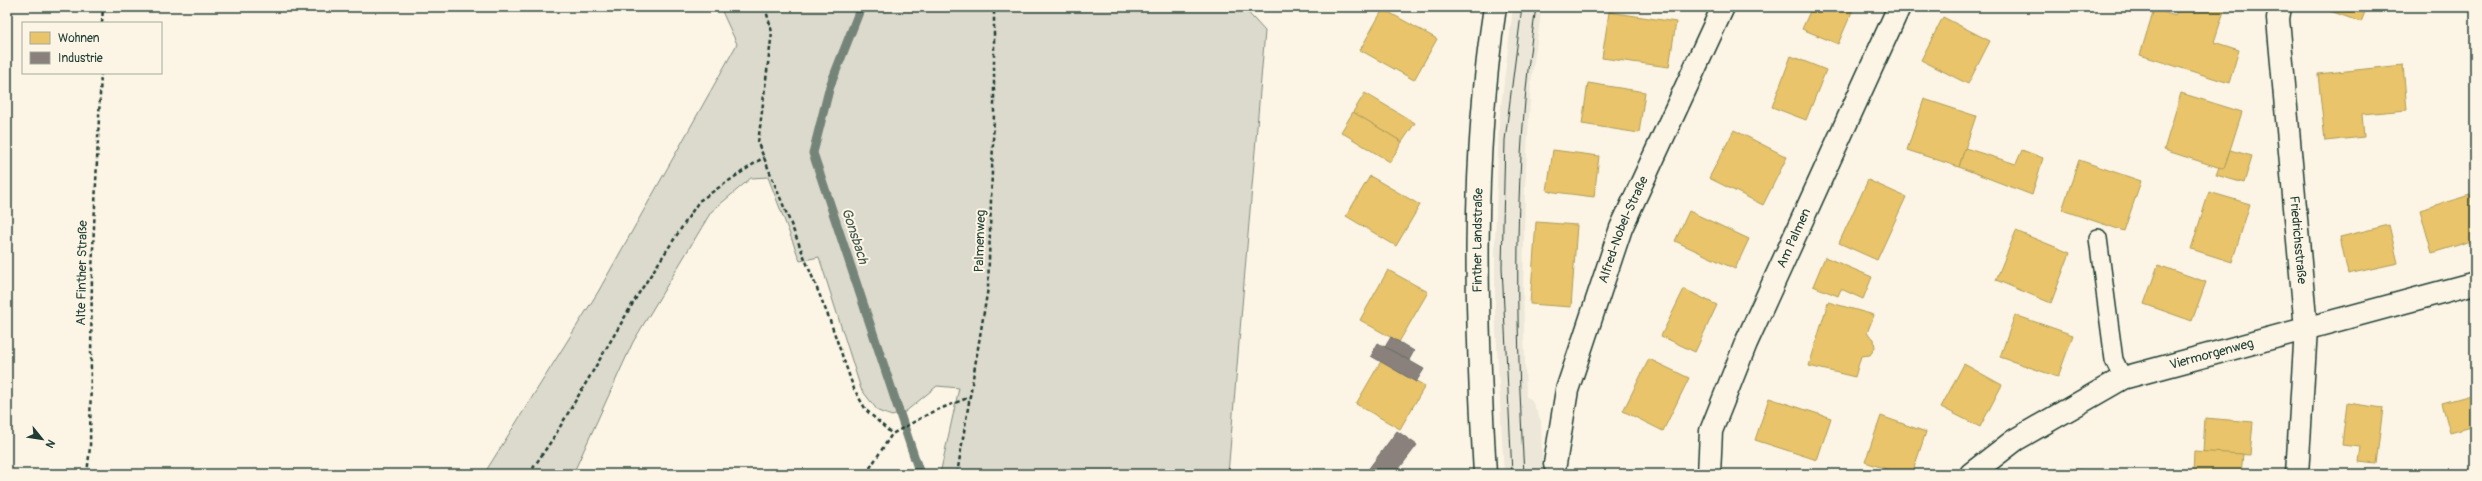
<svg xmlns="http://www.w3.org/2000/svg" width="2482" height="481" font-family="Pangolin,sans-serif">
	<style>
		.built { fill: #ece7d8 }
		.green { fill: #dcdacc; stroke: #7e8c80 }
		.homes { fill: #e9c46a; stroke: #ac9c5a }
		.industry { fill: #8a817c; stroke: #6a6d66 }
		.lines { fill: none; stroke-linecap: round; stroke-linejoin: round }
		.stream { stroke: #758479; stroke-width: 9 }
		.lane-casing { stroke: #1f3d34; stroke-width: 20 }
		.street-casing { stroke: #1f3d34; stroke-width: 25 }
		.secondary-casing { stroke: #1f3d34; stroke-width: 25 }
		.path { stroke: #1f3d34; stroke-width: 2.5; stroke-dasharray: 4 3; stroke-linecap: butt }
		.lane { stroke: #fcf5e5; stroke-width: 17 }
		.street { stroke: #fcf5e5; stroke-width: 22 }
		.secondary { stroke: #fcf5e5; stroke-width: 22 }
		.tram { stroke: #1f3d34; stroke-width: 1 }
		.labels { text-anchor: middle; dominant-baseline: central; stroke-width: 4; stroke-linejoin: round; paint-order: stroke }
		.street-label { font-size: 13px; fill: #1f3d34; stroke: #fcf5e5 }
		.water-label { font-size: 14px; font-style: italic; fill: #435a51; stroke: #fcf5e5 }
	</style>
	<rect width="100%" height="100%" fill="#fcf5e5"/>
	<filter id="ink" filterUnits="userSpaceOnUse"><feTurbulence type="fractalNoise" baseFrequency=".025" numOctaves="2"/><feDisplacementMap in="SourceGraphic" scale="8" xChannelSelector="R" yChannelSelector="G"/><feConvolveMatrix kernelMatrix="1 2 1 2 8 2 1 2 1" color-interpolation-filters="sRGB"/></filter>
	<g filter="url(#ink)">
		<path class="built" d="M1513,7H1542L1531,82L1525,188L1523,293L1526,397L1531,399L1541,421L1542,464H1563V474H1504L1495,310V241L1499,123Z"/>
		<path class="green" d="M720,7H1243L1265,31L1228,474H940L959,388L937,386L905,412L892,416L878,411L861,389L819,257L800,261L768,177L751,178L711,212L633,342L573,474H484L598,292L737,44Z"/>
		<g class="homes">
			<path d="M1812,7H1854L1838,44L1802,29Z"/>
			<path d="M2178,7L2225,8L2214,42L2239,50L2229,83L2140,55L2154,9L2175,16Z"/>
			<path d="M2332,7H2367L2361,22L2330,11Z"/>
			<path d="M1383,9L1437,39L1414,80L1360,50Z"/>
			<path d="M1609,12L1676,22L1669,67L1602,58Z"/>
			<path d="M1943,17L1990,41L1968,84L1921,60Z"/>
			<path d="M1791,56L1826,70L1806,120L1772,107Z"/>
			<path d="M2403,65L2407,110L2362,114L2364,137L2325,141L2318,74Z"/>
			<path d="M1588,83L1645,92L1639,133L1582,124Z"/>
			<path d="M1365,93L1415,123L1402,142L1353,112Z"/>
			<path d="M2181,93L2242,112L2224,169L2164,150Z"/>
			<path d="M1924,99L1976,116L1959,167L1907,150Z"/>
			<path d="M1353,112L1402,142L1390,162L1341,132Z"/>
			<path d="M1734,130L1787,157L1763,205L1709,178Z"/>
			<path d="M1965,148L2016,164L2022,150L2043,158L2032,195L1959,167Z"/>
			<path d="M1553,150L1599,156L1594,197L1547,191Z"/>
			<path d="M2230,150L2252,156L2244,183L2216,175L2219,167L2224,169Z"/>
			<path d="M2079,160L2141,181L2124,231L2062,210Z"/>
			<path d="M1370,176L1420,205L1396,246L1346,216Z"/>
			<path d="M1868,180L1906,197L1877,260L1839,243Z"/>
			<path d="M2209,192L2250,204L2232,262L2191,249Z"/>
			<path d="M2470,195L2475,212V240L2432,253L2420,210Z"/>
			<path d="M1689,211L1749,239L1735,269L1675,241Z"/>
			<path d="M1536,222L1577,225L1571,307L1530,304Z"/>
			<path d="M2389,225L2398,263L2348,274L2340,237Z"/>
			<path d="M2016,231L2070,253L2051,303L1996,280Z"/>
			<path d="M1825,257L1872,277L1863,299L1841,289L1838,296L1813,286Z"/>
			<path d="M2158,265L2206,282L2192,321L2144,304Z"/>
			<path d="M1388,270L1428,292L1399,342L1360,320Z"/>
			<path d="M1684,289L1717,305L1695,352L1661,336Z"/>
			<path d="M1828,302L1874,315L1867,333L1874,339L1875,348L1870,355L1861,356L1855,377L1809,366Z"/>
			<path d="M2015,315L2073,335L2058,377L2000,357Z"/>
			<path d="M1649,359L1689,378L1663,431L1623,411Z"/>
			<path d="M1381,361L1425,386L1400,429L1356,404Z"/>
			<path d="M1964,364L2002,385L1980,427L1941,407Z"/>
			<path d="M2475,394V426L2450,433L2442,403Z"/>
			<path d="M1769,398L1831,418L1817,460L1755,440Z"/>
			<path d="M2347,403L2383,408L2376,464L2359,462L2361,447L2342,445Z"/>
			<path d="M1881,416L1926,432L1912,474H1901L1865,462Z"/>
			<path d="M2205,418L2253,422L2250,455L2203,452Z"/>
			<path d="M2194,451L2243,454L2241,474H2193Z"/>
			<path d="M2068,468L2106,474H2067Z"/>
		</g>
		<g class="industry">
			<path d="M1391,337L1414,351L1409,360L1385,347Z"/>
			<path d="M1378,343L1424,369L1416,382L1371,356Z"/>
			<path d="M1397,431L1417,445L1395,474H1371L1367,471Z"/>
		</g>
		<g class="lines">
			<path class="stream" d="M861,7L830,86L813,153L920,474"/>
			<defs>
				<path id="lane" d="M2098,238L2114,360L2123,378"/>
				<g id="street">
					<path id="s1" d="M2280,7L2278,19L2306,329L2297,474"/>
					<path id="s2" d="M1555,464L1567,390L1621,228L1723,7"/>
					<path id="s3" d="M1709,474L1711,431L1746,343L1899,7"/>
					<path id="s4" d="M1971,474L2015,440L2123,378L2475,283"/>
				</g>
				<g id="secondary">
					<path id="s5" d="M1485,474C1476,318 1471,162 1495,7"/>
				</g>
			</defs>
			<use href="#lane" class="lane-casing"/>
			<use href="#street" class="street-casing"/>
			<use href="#secondary" class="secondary-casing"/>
			<g class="path">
				<path d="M765,7L772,32L758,143L829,318L854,389L866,410L892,434"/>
				<path d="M102,23L103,7"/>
				<path d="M87,474L90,447L92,271L101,73"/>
				<path d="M529,474L554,437L639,293L699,201L764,157"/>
				<path d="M866,474L892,434L932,412L970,397"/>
				<path d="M957,474L988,288L994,113V7"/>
			</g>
			<use href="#lane" class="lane"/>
			<use href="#street" class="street"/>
			<use href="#secondary" class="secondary"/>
			<g class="tram">
				<path d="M1512,474L1502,267L1505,140L1522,7"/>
				<path d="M1524,474C1515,318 1513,161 1536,7"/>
			</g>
		</g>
	</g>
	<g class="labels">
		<g class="street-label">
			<text stroke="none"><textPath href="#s2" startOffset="245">Alfred-Nobel-Straße</textPath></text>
			<text stroke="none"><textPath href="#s3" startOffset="253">Am Palmen</textPath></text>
			<text stroke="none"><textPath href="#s5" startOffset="234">Finther Landstraße</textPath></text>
			<text stroke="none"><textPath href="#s1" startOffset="234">Friedrichsstraße</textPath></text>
			<text transform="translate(980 241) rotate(-88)">Palmenweg</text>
			<text transform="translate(82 273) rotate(-89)">Alte Finther Straße</text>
			<text stroke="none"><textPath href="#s4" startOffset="272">Viermorgenweg</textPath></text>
		</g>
		<g class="water-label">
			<text transform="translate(855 236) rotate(72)">Gonsbach</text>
		</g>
	</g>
	<rect width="2482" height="481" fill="none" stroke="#fcf5e5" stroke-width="24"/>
	<rect x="12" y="12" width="2458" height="457" fill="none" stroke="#1f3d34" stroke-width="1.5" filter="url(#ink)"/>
	<rect x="22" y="22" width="140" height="52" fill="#fcf5e5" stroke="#a4ab9e"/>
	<rect x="30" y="32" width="20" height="12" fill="#e9c46a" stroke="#a4ab9e"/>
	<text x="58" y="42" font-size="12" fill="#1f3d34">Wohnen</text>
	<rect x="30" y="52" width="20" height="12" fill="#8a817c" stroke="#a4ab9e"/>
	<text x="58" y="62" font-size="12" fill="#1f3d34">Industrie</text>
	<g transform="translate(42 439) rotate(120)" stroke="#fcf5e5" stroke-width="3" paint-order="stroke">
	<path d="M0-3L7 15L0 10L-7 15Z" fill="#1f3d34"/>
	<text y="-6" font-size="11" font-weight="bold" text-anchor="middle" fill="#1f3d34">N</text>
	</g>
</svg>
